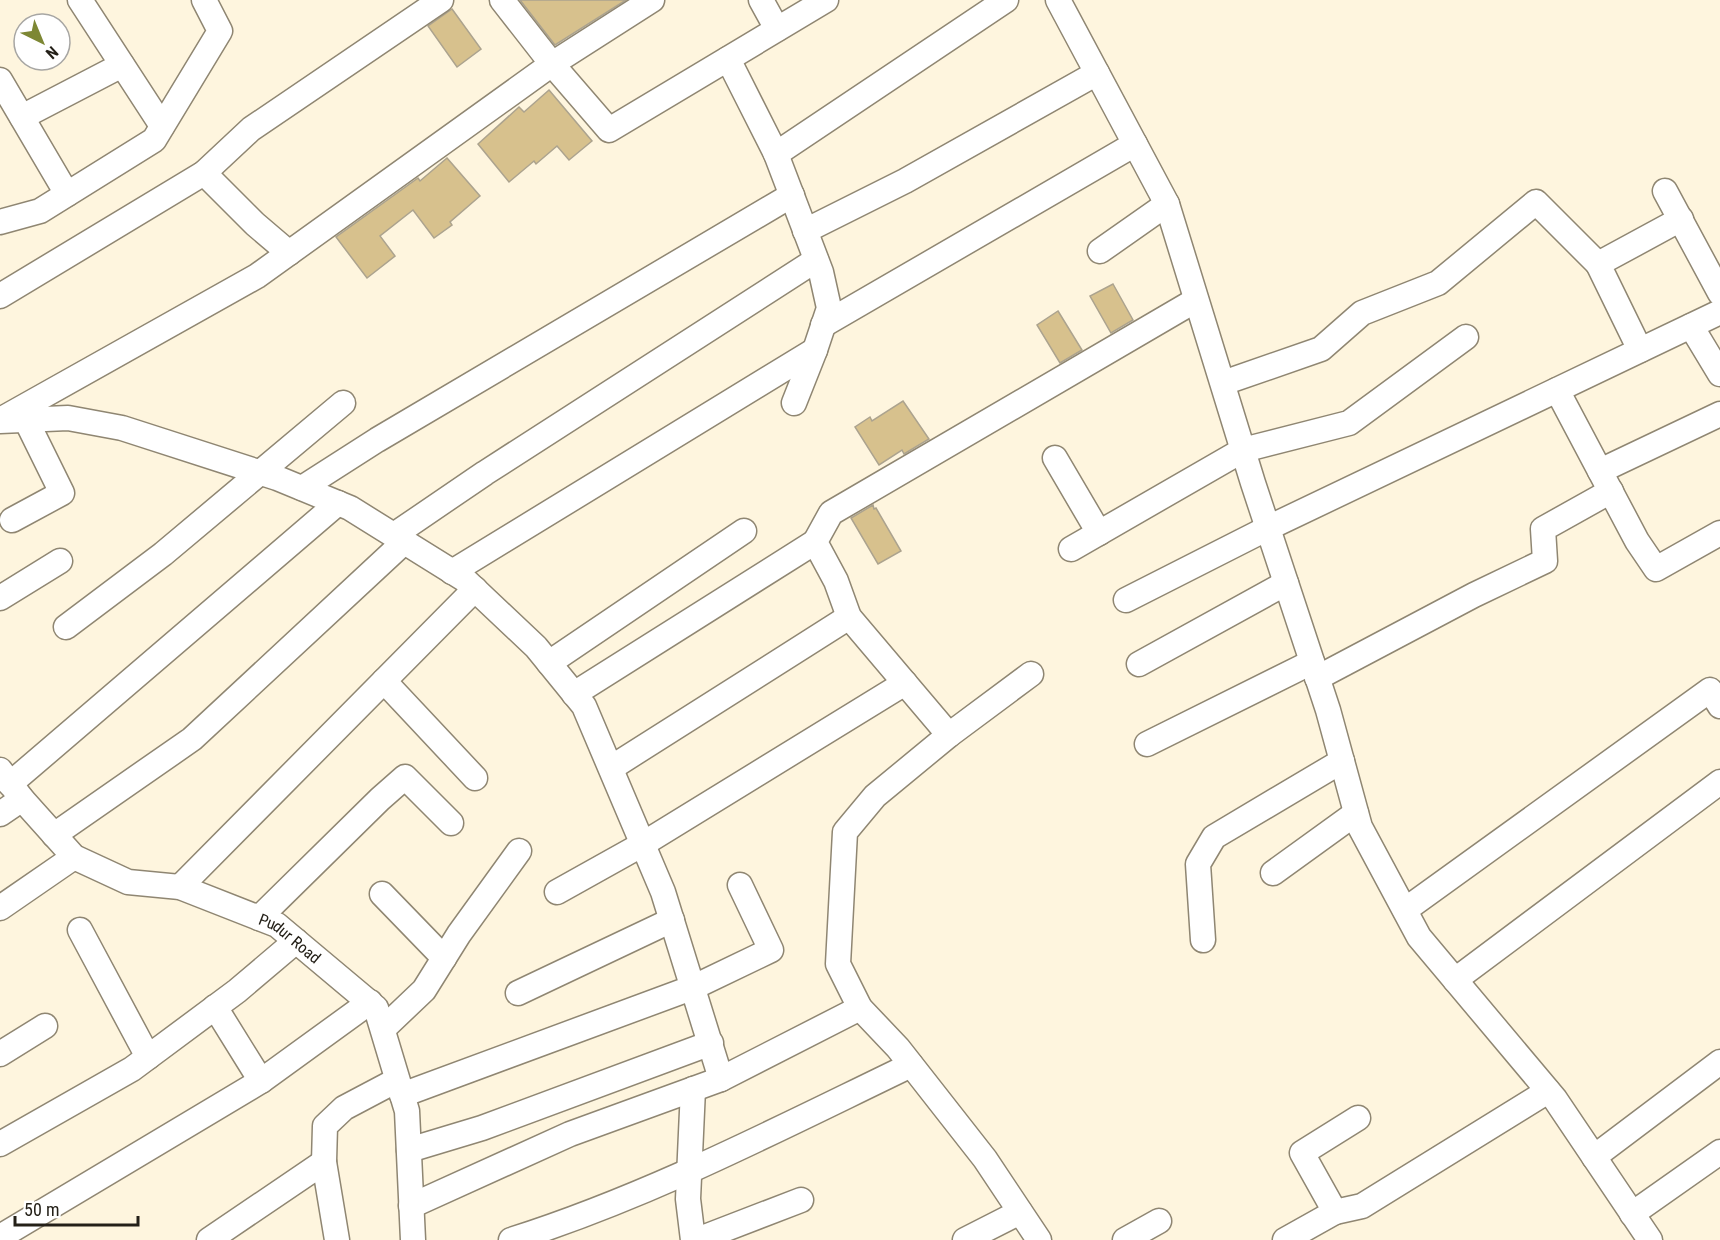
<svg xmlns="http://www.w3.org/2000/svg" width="1720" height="1240" font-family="'Roboto Condensed',sans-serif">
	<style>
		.building { fill: #d7c18d; stroke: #aca38e; stroke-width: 1.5 }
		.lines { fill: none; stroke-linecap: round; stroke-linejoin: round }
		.minor-casing { stroke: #8f8672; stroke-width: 27 }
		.minor { stroke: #fff; stroke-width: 24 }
		.labels { text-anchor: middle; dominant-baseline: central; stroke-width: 4.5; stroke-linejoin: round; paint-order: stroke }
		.street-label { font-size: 16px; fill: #242018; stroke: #fff }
	</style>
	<rect width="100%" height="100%" fill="#fef5de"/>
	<g class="building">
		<path d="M520,0H626L555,45Z"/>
		<path d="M452,9L481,49L457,67L428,26Z"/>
		<path d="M549,90L592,141L569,160L557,146L536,164L534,161L509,182L478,144L519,107L524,112Z"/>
		<path d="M447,158L480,196L450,222L452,225L434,238L413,210L380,236L395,256L367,278L336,237L418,178L420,181Z"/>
		<path d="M1113,284L1133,320L1111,333L1090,296Z"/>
		<path d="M1058,311L1082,350L1060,363L1037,325Z"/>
		<path d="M903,401L929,439L904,454L902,450L879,465L855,427L870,417L872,421Z"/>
		<path d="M873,505L874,509L876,508L901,551L878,564L851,518Z"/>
	</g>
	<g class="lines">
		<defs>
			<g id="minor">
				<path d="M80,0L162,126"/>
				<path d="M502,0L552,64L652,0"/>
				<path d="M761,0L777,29"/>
				<path d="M1058,0L1167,204L1253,483L1328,710L1360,827L1419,937L1555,1099L1650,1240"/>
				<path d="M728,59L776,154L821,272L829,308L815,350L794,403"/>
				<path d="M0,80L67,194"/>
				<path d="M22,117L122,65"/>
				<path d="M776,154L1006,0"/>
				<path d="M204,173L255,224L289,253"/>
				<path d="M1665,191L1720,293"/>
				<path d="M0,222L40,211L154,140L220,31L204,0"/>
				<path d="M805,231L905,181L1097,73"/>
				<path d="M1100,251L1167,204"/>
				<path d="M0,296L204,173L251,129L441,0"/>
				<path d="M823,325L1135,144"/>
				<path d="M1691,326L1720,374"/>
				<path d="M1640,350L1598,264L1681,219"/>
				<path d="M1223,383L1321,349L1362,313L1438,283L1536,202L1598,264"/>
				<path d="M1557,390L1637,541L1656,569L1720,533"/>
				<path d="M2,419L257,276L552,64L609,130L826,0"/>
				<path d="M0,421L68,418L122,428L277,478L350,508L464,579L536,647L584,706L663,892L721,1079"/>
				<path d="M1055,458L1099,533"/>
				<path d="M1600,471L1720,414"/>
				<path d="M302,488L377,440L792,195"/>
				<path d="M12,520L62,493L26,420"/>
				<path d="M394,535L485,473L816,260"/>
				<path d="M1071,549L1243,450L1349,423L1466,337"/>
				<path d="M452,572L815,350"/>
				<path d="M0,598L60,561"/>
				<path d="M1126,600L1268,528L1720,312"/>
				<path d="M66,627L163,554L343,403"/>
				<path d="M549,663L744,531"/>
				<path d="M1139,664L1286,583"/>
				<path d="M1031,674L949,735L875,796L845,832L838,964L860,1008L898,1048L985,1159L1039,1240"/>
				<path d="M1317,678L1474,595L1545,561L1543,529L1611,491"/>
				<path d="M384,681L475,778"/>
				<path d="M574,694L815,542"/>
				<path d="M949,735L849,617L836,581L815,542L831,513L1196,300"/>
				<path d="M1147,744L1312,662"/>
				<path d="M611,768L849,617"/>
				<path id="s1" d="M0,770L22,799L74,857L128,882L180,887L277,925L376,1008L407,1111L413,1240"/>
				<path d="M10,784L338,503"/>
				<path d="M0,814L22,799"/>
				<path d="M54,835L192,739L404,542"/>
				<path d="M1273,873L1356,813"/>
				<path d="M180,887L475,589"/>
				<path d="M557,892L643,844L905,683"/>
				<path d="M382,894L444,958"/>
				<path d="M0,908L74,857"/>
				<path d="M1405,910L1710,690L1720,706"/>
				<path d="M259,918L380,799L405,777L451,823"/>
				<path d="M80,930L148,1057"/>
				<path d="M1203,940L1198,864L1214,837L1342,761"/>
				<path d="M1455,980L1720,782"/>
				<path d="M518,993L672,920"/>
				<path d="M215,1007L261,1081"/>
				<path d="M383,1029L424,990L459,934L519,851"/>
				<path d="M0,1054L45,1026"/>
				<path d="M693,1089L688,1199L693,1240"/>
				<path d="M402,1095L694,987L771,950L740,885"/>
				<path d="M1358,1118L1302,1153L1335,1212L1362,1206L1548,1091"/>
				<path d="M0,1144L132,1069L237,991L296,941"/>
				<path d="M409,1150L482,1128L711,1043"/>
				<path d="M1594,1157L1720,1062"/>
				<path d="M324,1162L325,1126L344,1108L397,1080"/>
				<path d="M411,1206L570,1134L721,1079L860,1008"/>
				<path d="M1632,1214L1720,1152"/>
				<path d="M0,1237L261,1081L370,1002"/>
				<path d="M209,1240L324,1162L337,1240"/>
				<path d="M511,1240C650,1196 780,1128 911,1065"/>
				<path d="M697,1240L801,1200"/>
				<path d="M965,1240L1020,1212"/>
				<path d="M1125,1240L1159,1221"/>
				<path d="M1285,1240L1335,1212"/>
			</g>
		</defs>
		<use href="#minor" class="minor-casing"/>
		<use href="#minor" class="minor"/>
	</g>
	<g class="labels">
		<g class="street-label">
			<text stroke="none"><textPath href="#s1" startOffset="348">Pudur Road</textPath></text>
		</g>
	</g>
	<g transform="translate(42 42) rotate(137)"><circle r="28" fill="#ffffff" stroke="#a7a6a3" stroke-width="1.5"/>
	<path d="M0-4.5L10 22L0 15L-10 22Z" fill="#7d8734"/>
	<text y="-9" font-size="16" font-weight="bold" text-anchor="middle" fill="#242018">N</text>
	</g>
	<path d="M15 1216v9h123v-9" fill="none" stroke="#242018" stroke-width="3"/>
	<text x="24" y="1216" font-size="18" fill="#242018" stroke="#ffffff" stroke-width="4.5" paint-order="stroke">50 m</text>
</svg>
